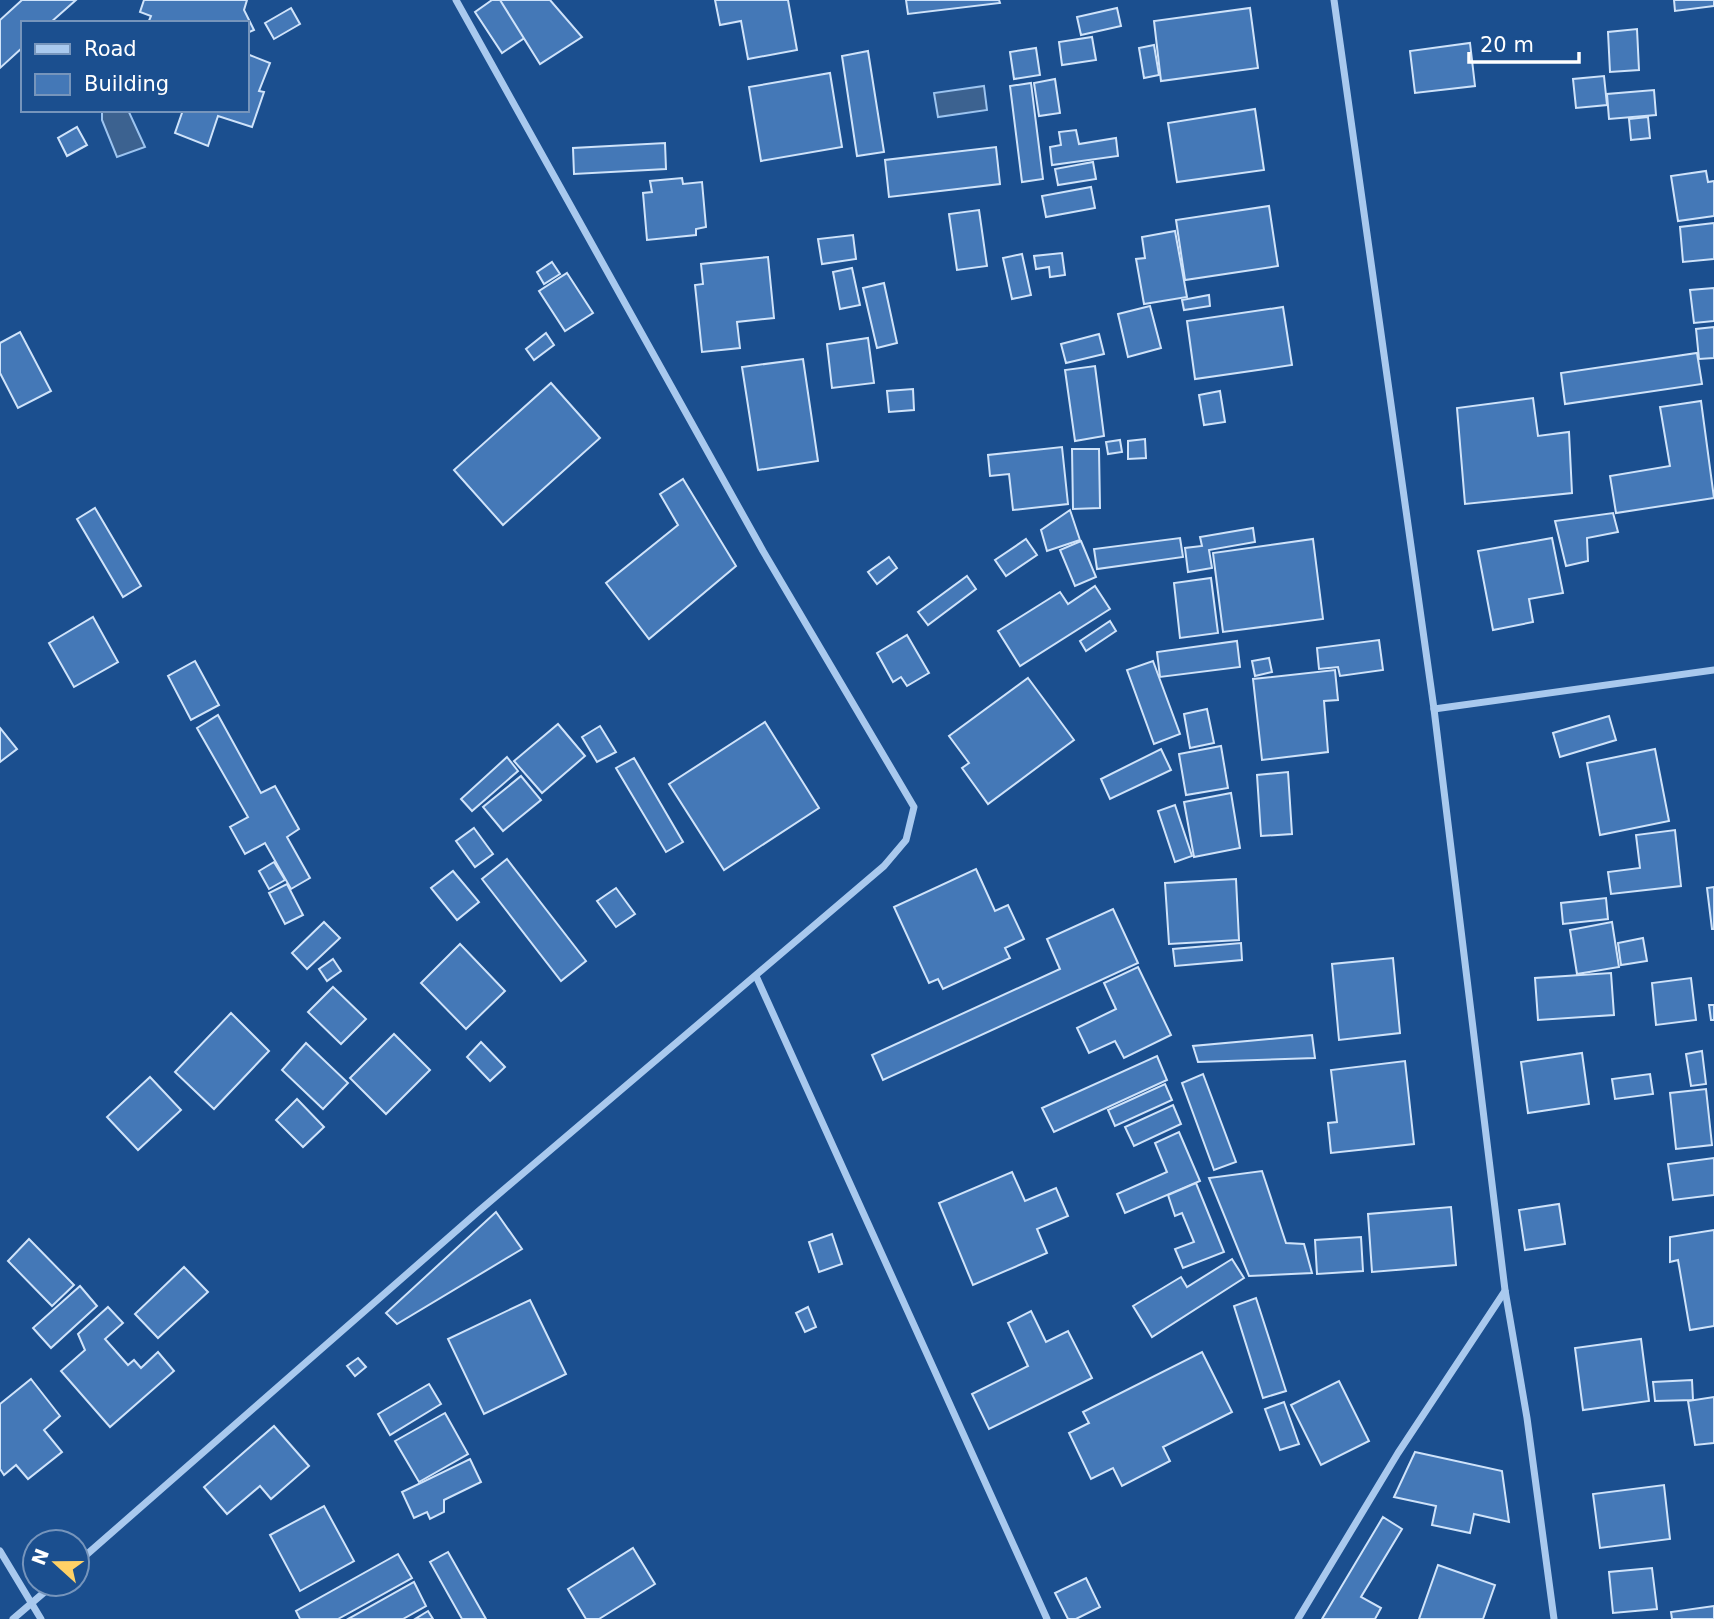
<svg xmlns="http://www.w3.org/2000/svg" width="1714" height="1619" font-family="'DejaVu Sans',sans-serif">
	<style>
		.water { fill: #3c6290; stroke: #9cc4f0; stroke-width: 2 }
		.building { fill: #4478b7; stroke: #cfe3fa; stroke-width: 2 }
		.lines { fill: none; stroke-linecap: round; stroke-linejoin: round }
		.street { stroke: #a9c9ee; stroke-width: 7 }
	</style>
	<rect width="100%" height="100%" fill="#1b4f8f"/>
	<g class="water">
		<path d="M984,86L987,110L938,117L934,93Z"/>
		<path d="M102,110H128L145,147L117,157L102,120Z"/>
	</g>
	<g class="building">
		<path d="M22,0H76L50,23H23V47L0,68V20Z"/>
		<path d="M144,0H247L244,10L254,30L247,33V23H148L151,16L140,12Z"/>
		<path d="M492,0H501L526,37L502,53L475,12Z"/>
		<path d="M500,0H550L582,37L540,64Z"/>
		<path d="M715,0H788L797,50L748,59L741,21L720,25Z"/>
		<path d="M906,0H999L1000,3L908,14Z"/>
		<path d="M1674,0H1714V6L1675,11Z"/>
		<path d="M291,8L300,24L274,39L265,23Z"/>
		<path d="M1117,8L1121,26L1081,35L1077,17Z"/>
		<path d="M1250,8L1258,68L1161,81L1154,21Z"/>
		<path d="M1637,29L1639,70L1610,72L1608,32Z"/>
		<path d="M1092,37L1096,60L1062,65L1059,42Z"/>
		<path d="M1470,43L1475,86L1415,93L1410,51Z"/>
		<path d="M1154,45L1159,75L1144,78L1139,48Z"/>
		<path d="M1036,48L1040,75L1014,79L1010,52Z"/>
		<path d="M868,51L884,152L857,156L842,56Z"/>
		<path d="M247,54L270,63L259,91L264,92L252,127L218,116L208,146L175,133L183,110H247Z"/>
		<path d="M830,73L842,147L761,161L749,87Z"/>
		<path d="M1604,76L1607,105L1576,108L1573,79Z"/>
		<path d="M1055,79L1060,113L1039,116L1034,83Z"/>
		<path d="M1031,83L1043,179L1022,182L1010,86Z"/>
		<path d="M1654,90L1656,115L1609,119L1607,94Z"/>
		<path d="M1255,109L1264,170L1177,182L1168,123Z"/>
		<path d="M1648,117L1650,138L1631,140L1629,119Z"/>
		<path d="M77,127L87,145L67,156L58,138Z"/>
		<path d="M1076,130L1079,144L1116,138L1118,156L1052,165L1050,147L1061,145L1059,132Z"/>
		<path d="M665,143L666,169L574,174L573,148Z"/>
		<path d="M996,147L1000,184L889,197L885,160Z"/>
		<path d="M1093,162L1096,179L1058,185L1055,169Z"/>
		<path d="M1706,171L1708,182L1714,181V216L1678,221L1671,176Z"/>
		<path d="M682,178L683,184L702,182L706,227L696,229V235L647,240L643,193L652,192L650,181Z"/>
		<path d="M1091,187L1095,208L1046,217L1042,196Z"/>
		<path d="M1269,206L1278,266L1185,280L1176,220Z"/>
		<path d="M979,210L987,266L957,270L949,214Z"/>
		<path d="M1714,223V259L1683,262L1680,227Z"/>
		<path d="M1175,231L1187,297L1144,304L1136,259L1145,258L1142,237Z"/>
		<path d="M853,235L856,259L822,264L818,239Z"/>
		<path d="M1062,253L1065,275L1050,277L1049,267L1036,269L1034,256Z"/>
		<path d="M1022,254L1031,295L1012,299L1003,258Z"/>
		<path d="M768,257L774,318L737,322L740,348L702,352L695,285L703,284L701,264Z"/>
		<path d="M552,262L560,274L544,284L537,272Z"/>
		<path d="M852,268L860,305L840,309L833,272Z"/>
		<path d="M567,273L593,313L565,331L539,291Z"/>
		<path d="M884,283L897,343L877,348L863,288Z"/>
		<path d="M1714,288V321L1694,323L1690,290Z"/>
		<path d="M1209,295L1210,306L1184,310L1182,300Z"/>
		<path d="M1150,306L1161,348L1128,357L1118,314Z"/>
		<path d="M1283,307L1292,365L1195,379L1187,321Z"/>
		<path d="M1714,327V358L1699,359L1696,329Z"/>
		<path d="M20,332L51,391L18,408L0,373V343Z"/>
		<path d="M546,333L554,345L534,360L526,349Z"/>
		<path d="M1099,334L1104,354L1066,363L1061,344Z"/>
		<path d="M868,338L874,383L832,388L827,344Z"/>
		<path d="M1697,353L1702,384L1565,404L1561,373Z"/>
		<path d="M803,359L818,461L758,470L742,367Z"/>
		<path d="M1095,366L1104,436L1075,441L1065,370Z"/>
		<path d="M551,383L600,438L503,525L454,470Z"/>
		<path d="M913,389L914,410L889,412L887,391Z"/>
		<path d="M1220,391L1225,422L1204,425L1199,395Z"/>
		<path d="M1533,398L1538,436L1569,432L1572,493L1465,504L1457,408Z"/>
		<path d="M1701,401L1714,498L1616,513L1610,476L1670,466L1660,407Z"/>
		<path d="M1145,439L1146,458L1128,459V441Z"/>
		<path d="M1120,440L1122,452L1108,454L1106,442Z"/>
		<path d="M1062,447L1068,504L1013,510L1009,474L990,476L988,455Z"/>
		<path d="M1072,449H1099L1100,508L1073,509Z"/>
		<path d="M683,479L736,566L649,639L606,583L678,525L660,494Z"/>
		<path d="M95,508L141,586L123,597L77,519Z"/>
		<path d="M1070,510L1080,540L1047,551L1041,530Z"/>
		<path d="M1613,513L1618,532L1587,538L1588,561L1566,566L1555,521Z"/>
		<path d="M1253,528L1255,542L1209,550L1212,568L1188,572L1185,548L1202,546L1200,537Z"/>
		<path d="M1180,538L1183,557L1097,569L1094,549Z"/>
		<path d="M1552,538L1563,593L1529,599L1533,622L1493,630L1478,551Z"/>
		<path d="M1026,539L1037,555L1006,576L995,560Z"/>
		<path d="M1313,539L1323,619L1223,632L1213,553Z"/>
		<path d="M1081,541L1096,577L1075,586L1060,550Z"/>
		<path d="M889,557L897,568L877,584L868,572Z"/>
		<path d="M967,576L976,589L928,625L918,612Z"/>
		<path d="M1211,578L1218,633L1180,638L1174,583Z"/>
		<path d="M1095,586L1110,609L1020,666L998,631L1060,592L1068,604Z"/>
		<path d="M93,617L118,662L74,687L49,643Z"/>
		<path d="M1110,621L1116,631L1086,651L1080,641Z"/>
		<path d="M907,635L929,673L907,686L901,677L893,682L877,653Z"/>
		<path d="M1379,640L1383,670L1340,676L1338,667L1319,669L1317,648Z"/>
		<path d="M1237,641L1240,667L1160,677L1157,652Z"/>
		<path d="M1269,658L1272,672L1255,676L1252,661Z"/>
		<path d="M195,661L219,705L191,720L168,676Z"/>
		<path d="M1153,661L1180,734L1154,744L1127,670Z"/>
		<path d="M1335,670L1338,700L1324,701L1328,752L1262,760L1253,679Z"/>
		<path d="M1028,678L1074,740L988,804L962,768L969,763L949,736Z"/>
		<path d="M1207,709L1214,743L1190,748L1184,714Z"/>
		<path d="M218,715L261,793L275,786L299,829L287,837L310,878L291,889L265,843L245,854L230,827L248,817L197,728Z"/>
		<path d="M1609,716L1616,740L1560,757L1553,733Z"/>
		<path d="M765,722L819,808L724,870L669,784Z"/>
		<path d="M558,724L585,756L542,793L514,761Z"/>
		<path d="M600,726L616,752L597,762L582,737Z"/>
		<path d="M0,728L17,749L0,762Z"/>
		<path d="M1221,746L1228,788L1186,795L1179,754Z"/>
		<path d="M1161,749L1171,770L1110,799L1101,779Z"/>
		<path d="M1655,749L1669,821L1600,835L1587,763Z"/>
		<path d="M507,757L518,771L472,811L461,799Z"/>
		<path d="M634,758L683,842L666,852L616,768Z"/>
		<path d="M1288,772L1292,834L1261,836L1257,775Z"/>
		<path d="M521,776L541,800L503,831L483,807Z"/>
		<path d="M1231,793L1240,848L1194,857L1184,802Z"/>
		<path d="M1175,805L1192,856L1175,862L1158,811Z"/>
		<path d="M474,828L493,854L475,867L456,841Z"/>
		<path d="M1675,830L1681,886L1611,894L1608,872L1640,868L1636,835Z"/>
		<path d="M507,859L586,961L561,981L482,879Z"/>
		<path d="M274,862L285,880L269,889L259,871Z"/>
		<path d="M976,869L995,911L1008,905L1024,939L1005,948L1010,958L943,989L938,979L929,983L894,907Z"/>
		<path d="M453,871L479,902L457,920L431,888Z"/>
		<path d="M1236,879L1239,940L1169,944L1165,883Z"/>
		<path d="M287,884L303,915L285,924L269,893Z"/>
		<path d="M1714,887V929H1712L1707,888Z"/>
		<path d="M616,888L635,914L616,927L597,901Z"/>
		<path d="M1606,898L1608,919L1563,924L1561,903Z"/>
		<path d="M1113,909L1138,963L883,1080L872,1055L1060,969L1047,939Z"/>
		<path d="M324,922L340,938L307,969L292,953Z"/>
		<path d="M1612,922L1619,967L1577,974L1570,930Z"/>
		<path d="M1643,938L1647,961L1621,965L1618,943Z"/>
		<path d="M1241,943L1242,960L1175,966L1173,949Z"/>
		<path d="M460,944L505,991L466,1029L421,983Z"/>
		<path d="M1393,958L1400,1033L1339,1040L1332,964Z"/>
		<path d="M333,959L341,971L327,981L319,969Z"/>
		<path d="M1138,967L1171,1035L1124,1058L1115,1041L1089,1053L1077,1028L1116,1009L1104,983Z"/>
		<path d="M1611,973L1614,1015L1538,1020L1535,978Z"/>
		<path d="M1691,978L1696,1020L1656,1025L1652,983Z"/>
		<path d="M333,987L366,1019L341,1044L308,1012Z"/>
		<path d="M1709,1005H1714V1020H1711Z"/>
		<path d="M231,1013L269,1051L214,1109L175,1072Z"/>
		<path d="M394,1034L430,1070L386,1114L350,1078Z"/>
		<path d="M1312,1035L1315,1058L1198,1062L1193,1046Z"/>
		<path d="M481,1042L505,1067L490,1081L467,1057Z"/>
		<path d="M306,1043L348,1083L323,1109L282,1070Z"/>
		<path d="M1702,1051L1706,1084L1691,1086L1686,1054Z"/>
		<path d="M1582,1053L1589,1104L1528,1113L1521,1062Z"/>
		<path d="M1157,1056L1167,1080L1054,1132L1042,1108Z"/>
		<path d="M1405,1061L1414,1144L1331,1153L1328,1123L1337,1122L1331,1070Z"/>
		<path d="M1203,1074L1236,1162L1214,1170L1182,1083Z"/>
		<path d="M1650,1074L1653,1094L1615,1099L1612,1079Z"/>
		<path d="M150,1077L181,1110L138,1150L107,1117Z"/>
		<path d="M1165,1084L1172,1100L1115,1126L1108,1110Z"/>
		<path d="M1706,1089L1712,1145L1676,1149L1670,1093Z"/>
		<path d="M297,1099L324,1127L303,1147L276,1120Z"/>
		<path d="M1173,1105L1181,1124L1134,1146L1125,1127Z"/>
		<path d="M1179,1132L1200,1181L1125,1213L1117,1194L1167,1172L1155,1143Z"/>
		<path d="M1714,1158V1195L1673,1200L1668,1164Z"/>
		<path d="M1262,1171L1286,1243L1304,1244L1312,1273L1249,1276L1209,1178Z"/>
		<path d="M1012,1172L1025,1201L1056,1188L1068,1216L1037,1229L1047,1253L973,1285L939,1203Z"/>
		<path d="M1196,1183L1224,1252L1183,1268L1175,1249L1194,1242L1182,1213L1175,1216L1168,1195Z"/>
		<path d="M1559,1204L1565,1244L1525,1250L1519,1210Z"/>
		<path d="M1451,1207L1456,1265L1372,1272L1368,1214Z"/>
		<path d="M496,1212L522,1249L397,1324L386,1313Z"/>
		<path d="M1714,1230V1326L1690,1330L1678,1260L1670,1262V1237Z"/>
		<path d="M832,1234L842,1264L819,1272L809,1242Z"/>
		<path d="M1361,1237L1363,1271L1317,1274L1315,1240Z"/>
		<path d="M29,1239L74,1285L52,1306L8,1261Z"/>
		<path d="M1232,1259L1244,1278L1152,1337L1133,1306L1181,1277L1187,1287Z"/>
		<path d="M184,1267L208,1292L158,1338L135,1314Z"/>
		<path d="M80,1286L97,1306L51,1348L33,1328Z"/>
		<path d="M1256,1298L1286,1391L1263,1398L1234,1306Z"/>
		<path d="M530,1300L566,1374L484,1414L448,1339Z"/>
		<path d="M108,1307L123,1323L105,1339L128,1365L134,1360L141,1368L158,1352L174,1371L110,1427L61,1371L85,1350L78,1334Z"/>
		<path d="M808,1307L816,1327L805,1332L796,1313Z"/>
		<path d="M1031,1311L1046,1342L1068,1331L1092,1378L989,1429L972,1394L1028,1366L1008,1323Z"/>
		<path d="M1641,1339L1649,1401L1583,1410L1575,1348Z"/>
		<path d="M1202,1352L1232,1412L1163,1447L1170,1461L1122,1486L1113,1468L1091,1479L1069,1433L1089,1423L1083,1412Z"/>
		<path d="M358,1358L366,1367L355,1376L347,1366Z"/>
		<path d="M31,1379L60,1416L44,1430L62,1452L28,1479L16,1465L4,1475L0,1469V1404Z"/>
		<path d="M1692,1380L1693,1400L1655,1401L1653,1382Z"/>
		<path d="M1339,1381L1369,1441L1321,1465L1291,1405Z"/>
		<path d="M429,1384L441,1404L390,1435L378,1414Z"/>
		<path d="M1714,1397V1443L1695,1445L1688,1401Z"/>
		<path d="M1284,1402L1299,1444L1280,1450L1265,1409Z"/>
		<path d="M445,1413L468,1454L419,1482L395,1441Z"/>
		<path d="M274,1426L309,1466L271,1499L260,1486L227,1514L204,1487Z"/>
		<path d="M1415,1452L1502,1471L1509,1522L1474,1514L1470,1533L1432,1525L1436,1506L1394,1497Z"/>
		<path d="M470,1459L481,1482L444,1500V1512L430,1519L427,1512L414,1518L402,1492Z"/>
		<path d="M1664,1485L1670,1539L1600,1548L1593,1494Z"/>
		<path d="M324,1506L354,1561L300,1591L270,1535Z"/>
		<path d="M1383,1517L1402,1529L1361,1597L1381,1608L1375,1619H1322Z"/>
		<path d="M633,1548L655,1584L599,1619H586L568,1589Z"/>
		<path d="M448,1552L486,1619H462L430,1562Z"/>
		<path d="M398,1554L412,1578L338,1619H300L296,1611Z"/>
		<path d="M1438,1565L1495,1585L1483,1619H1419Z"/>
		<path d="M1652,1568L1657,1609L1613,1613L1609,1572Z"/>
		<path d="M1086,1578L1100,1607L1076,1619H1068L1055,1593Z"/>
		<path d="M414,1582L426,1606L403,1619H348Z"/>
		<path d="M1714,1606V1619H1672L1671,1612Z"/>
		<path d="M428,1611L433,1619H415Z"/>
	</g>
	<g class="lines">
		<g class="street">
			<path d="M1334,0L1434,709L1505,1290L1527,1418L1554,1619"/>
			<path d="M1434,709L1714,670"/>
			<path d="M756,976L1047,1619"/>
			<path d="M0,1551L41,1619"/>
			<path d="M77,1563L480,1210L884,866L906,840L914,807L763,551L456,0"/>
			<path d="M13,1619L54,1584"/>
			<path d="M1298,1619L1398,1453L1505,1291"/>
		</g>
	</g>
	<rect x="21" y="21" width="228" height="91" fill="#1b4f8f" stroke="#7695bc" stroke-width="2"/>
	<rect x="35" y="44" width="35" height="10" fill="#a9c9ee" stroke="#7695bc" stroke-width="2"/>
	<text x="84" y="56" font-size="21" fill="#ffffff">Road</text>
	<rect x="35" y="74" width="35" height="21" fill="#4478b7" stroke="#7695bc" stroke-width="2"/>
	<text x="84" y="91" font-size="21" fill="#ffffff">Building</text>
	<g transform="translate(56 1563) rotate(291)"><circle r="33" fill="#1b4f8f" stroke="#7695bc" stroke-width="2"/>
	<path d="M0-5L12 26L0 18L-12 26Z" fill="#ffd166"/>
	<text y="-10" font-size="19" font-weight="bold" text-anchor="middle" fill="#ffffff">N</text>
	</g>
	<path d="M1469 52v10h110v-10" fill="none" stroke="#ffffff" stroke-width="3.5"/>
	<text x="1480" y="52" font-size="21" fill="#ffffff" stroke="#1b4f8f" stroke-width="5" paint-order="stroke">20 m</text>
</svg>
